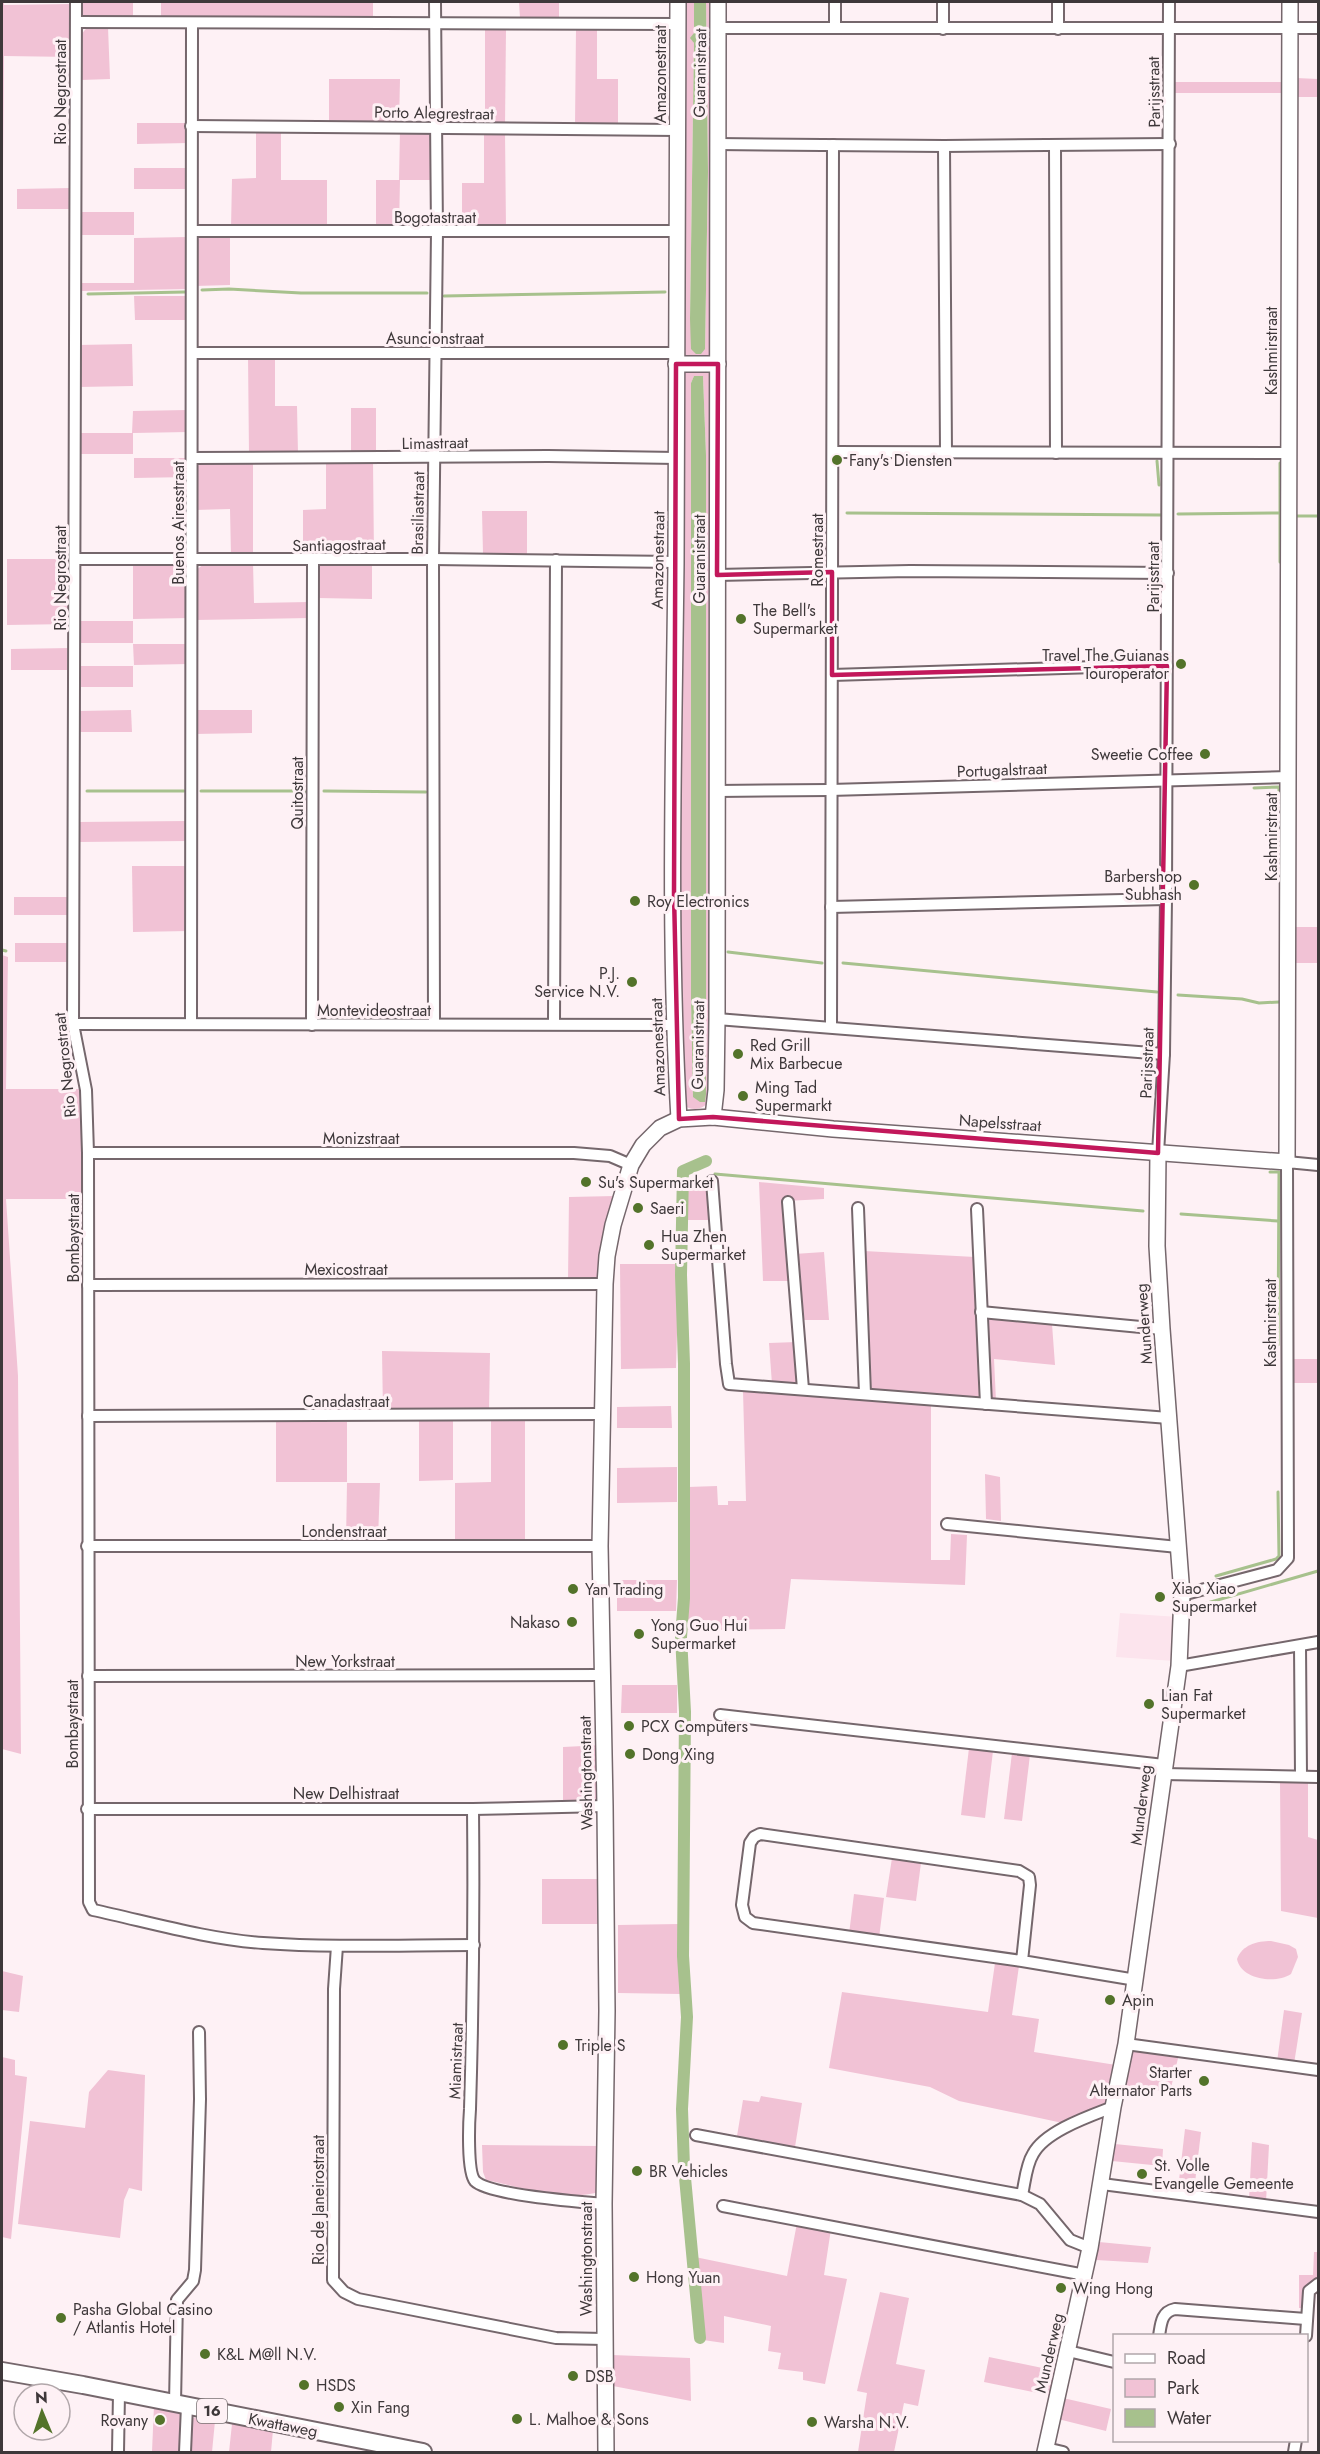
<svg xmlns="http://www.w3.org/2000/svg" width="1320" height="2454" font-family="Jost,sans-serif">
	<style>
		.built { fill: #fce4ed }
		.green { fill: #f1c2d5; fill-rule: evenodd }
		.water { fill: #a7c18d }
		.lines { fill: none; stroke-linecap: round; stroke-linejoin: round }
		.stream { stroke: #a7c18d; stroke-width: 3 }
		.canal { stroke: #a7c18d; stroke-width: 12 }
		.street-casing { stroke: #75676c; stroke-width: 14 }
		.secondary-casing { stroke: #75676c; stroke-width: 18 }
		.primary-casing { stroke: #75676c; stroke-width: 20 }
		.street { stroke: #fff; stroke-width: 10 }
		.secondary { stroke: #fff; stroke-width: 15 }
		.primary { stroke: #fff; stroke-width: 16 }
		.marked { fill: none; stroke: #c2185b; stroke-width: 4.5; stroke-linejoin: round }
		.poi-dot { fill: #53732a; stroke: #fef1f5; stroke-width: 2 }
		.labels { text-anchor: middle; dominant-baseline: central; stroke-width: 6; stroke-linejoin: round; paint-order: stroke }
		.shield { fill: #fef1f5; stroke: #787072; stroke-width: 1.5 }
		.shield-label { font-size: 15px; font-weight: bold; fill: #3e383a }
		.street-label { font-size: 16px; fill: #3e383a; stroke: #fef1f5 }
		.poi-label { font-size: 16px; fill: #3e383a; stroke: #fef1f5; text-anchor: start }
	</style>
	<rect width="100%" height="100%" fill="#fef1f5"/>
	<path class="built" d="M1120,1613L1178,1617L1174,1661L1116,1657Z"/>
	<g class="green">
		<path d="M2,2H4V5L72,4L73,57L4,56L2,290Z"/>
		<path d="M81,2H133V17L83,16Z"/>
		<path d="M161,2H373V18L161,19Z"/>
		<path d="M519,2H559V17L520,18Z"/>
		<path d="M683,2H694V33L691,38L694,43L690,319L705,349L708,172L706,2H714L712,358H685L683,355Z"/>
		<path d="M89,27H108L110,79L81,80C81,66 74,33 89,27Z"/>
		<path d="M576,28H597V79H618V126H575Z"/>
		<path d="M485,29H506L505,126H485Z"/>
		<path d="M1296,78L1318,79V97H1296Z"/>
		<path d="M329,79H400L399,124H329Z"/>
		<rect x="1173" y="82" width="112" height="11"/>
		<path d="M137,123H188L189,143L137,144Z"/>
		<path d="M256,130H281V180H327V228H231L232,179L256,178Z"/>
		<path d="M400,130H433L432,180H400L399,228H376V180H399Z"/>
		<path d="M484,132H505L506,229H462V183H484Z"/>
		<rect x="134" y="168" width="55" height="21"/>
		<path d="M72,188V209H17V189Z"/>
		<path d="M80,212H134V235H81Z"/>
		<path d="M230,234V285L195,286L196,242L201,236Z"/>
		<path d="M188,237V289L81,291V283H134V238Z"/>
		<path d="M134,296H188V320H135Z"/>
		<path d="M132,344L133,386L79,387L78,345Z"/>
		<path d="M248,356H275V406H297L298,454L249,455Z"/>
		<path d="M685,369H703L712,372L710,1100C703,1110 692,1112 682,1104L679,1079L681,378ZM694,376H703L706,455V1094L693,1097L691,1001V383Z"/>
		<rect x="351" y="408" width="25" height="47"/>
		<path d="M187,410L188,432L133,433V454H80V433H132L133,411Z"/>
		<path d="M134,458H189V477L134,478Z"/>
		<path d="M253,460V556H231L230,509L195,510V470L201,462Z"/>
		<path d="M373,461L374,556L303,557V510L326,509V462Z"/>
		<path d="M482,511H527V555L483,554Z"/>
		<path d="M7,559H71V624L7,625Z"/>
		<path d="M133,563H186L190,618L133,619Z"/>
		<path d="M253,563L254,603L309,602V618L195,620L196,570L204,564Z"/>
		<path d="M319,564H372V599L318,598Z"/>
		<rect x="78" y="621" width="55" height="22"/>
		<path d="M133,644H189V664L134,665Z"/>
		<path d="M70,648V670H11V649Z"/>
		<rect x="78" y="666" width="55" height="21"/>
		<path d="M131,710L132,732H79V711Z"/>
		<path d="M194,710H252V733L194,734Z"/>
		<path d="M188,821V841L78,842V822Z"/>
		<path d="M132,866H188L189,931L133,932Z"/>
		<rect x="14" y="897" width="55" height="18"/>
		<rect x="1292" y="927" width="26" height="36"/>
		<path d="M15,943H68L67,962H15Z"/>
		<path d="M2,955L8,957L6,1089H81L85,1199H6L18,1376L21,1754L2,1749Z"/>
		<path d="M688,1182H709L712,1220H686Z"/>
		<path d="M759,1182L824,1188V1199L786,1201L792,1281H763Z"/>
		<path d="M615,1196L601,1274C592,1282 580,1280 568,1280L569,1197Z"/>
		<path d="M864,1251L975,1257L979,1318L1052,1324L1055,1365L994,1359L996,1401L873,1392L870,1388Z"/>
		<path d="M824,1252L829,1320H799L794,1254Z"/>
		<path d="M620,1264H679L676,1368L621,1369Z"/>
		<path d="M797,1342L801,1385L772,1384L769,1343Z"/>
		<path d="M382,1351L490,1353L489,1412H383Z"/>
		<rect x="1294" y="1359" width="24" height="24"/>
		<path d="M743,1391L931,1403V1560H950L951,1534L967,1535L965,1585L791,1579L785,1629L688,1630V1487L717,1486L718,1505H728V1501H746Z"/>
		<path d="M671,1406L672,1428H617V1407Z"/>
		<path d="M419,1421H453V1480L419,1481Z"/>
		<path d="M491,1421H525V1540H455V1483L491,1482Z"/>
		<rect x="276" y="1422" width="71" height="60"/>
		<path d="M677,1467V1502L617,1503V1468Z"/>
		<path d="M985,1474L1000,1477L1001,1521L986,1519Z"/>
		<path d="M347,1483H380L378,1540L346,1541Z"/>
		<path d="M617,1580H677L676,1611H617Z"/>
		<path d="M622,1685H677V1713H621Z"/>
		<path d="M603,1745L599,1798L593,1801H563V1747Z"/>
		<path d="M969,1748L993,1751L985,1818L961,1815Z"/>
		<path d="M1012,1753L1030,1755L1022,1821L1004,1819Z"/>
		<path d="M1280,1781H1308V1837L1318,1840V1918L1281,1911Z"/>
		<path d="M892,1858L921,1863L916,1901L886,1897Z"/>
		<path d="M542,1879H597L598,1924H542Z"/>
		<path d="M854,1894L884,1898L879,1938L849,1934Z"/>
		<path d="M679,1924L680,1994L618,1993V1925Z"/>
		<path d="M1271,1941L1289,1945L1296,1949L1298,1957L1291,1974C1276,1984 1241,1980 1237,1959C1242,1945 1257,1941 1271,1941Z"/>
		<path d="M995,1963L1019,1966L1012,2015L1039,2019L1034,2052L1116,2065L1110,2104L1072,2125L959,2101L930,2087L829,2068L842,1992L988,2012Z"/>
		<path d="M2,1971L23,1976L19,2012L2,2010Z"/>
		<path d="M1284,2010L1302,2013L1294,2064L1277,2062Z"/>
		<path d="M1132,2049L1179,2054L1170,2092L1125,2086Z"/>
		<path d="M2,2057L15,2060V2075L27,2077L11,2239L2,2237Z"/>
		<path d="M108,2070L145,2075L142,2191L129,2188L124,2200L120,2238L18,2224L30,2121L85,2128L89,2092Z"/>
		<path d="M761,2096L802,2103L795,2147L737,2136L743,2100L759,2102Z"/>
		<path d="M1185,2129L1201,2132L1194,2191L1178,2189Z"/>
		<path d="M1252,2142L1269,2145L1266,2202L1249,2199Z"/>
		<path d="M1115,2144L1163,2149L1162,2166L1112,2161Z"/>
		<path d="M482,2145L601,2146L599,2192C564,2202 521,2187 486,2180L483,2172Z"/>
		<path d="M797,2223L831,2229L824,2275L847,2279L825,2384L803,2380V2372L778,2369L781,2353L768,2351L771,2326L724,2316V2343L703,2340L695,2257L787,2276Z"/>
		<path d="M1099,2242L1151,2247L1148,2263L1096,2260Z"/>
		<path d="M1314,2252H1318V2282L1304,2308H1299V2275H1313Z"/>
		<path d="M880,2292L909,2298L896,2364L925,2370L918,2406L904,2403L894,2452H858L867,2393L857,2391Z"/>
		<path d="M612,2355L690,2358L691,2401L613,2386Z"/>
		<path d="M989,2357L1057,2371L1052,2396L984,2382Z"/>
		<path d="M1063,2398L1111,2409L1106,2431L1058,2419Z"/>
		<path d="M154,2405L182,2410L180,2452H152Z"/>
		<path d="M190,2417L215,2421L212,2452H188Z"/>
		<path d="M232,2424L273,2430L271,2452H229Z"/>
	</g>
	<g class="water">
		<path d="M694,2H706L708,172L705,349L701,354H696L691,349L690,319L694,43L690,38L694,33Z"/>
		<path d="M694,376H703L706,455V1094L705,1102H700L693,1097L691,1001V383Z"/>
	</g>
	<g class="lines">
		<g class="stream">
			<path d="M202,290L229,289L301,293H427"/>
			<path d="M88,294L185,292"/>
			<path d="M444,296L665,292"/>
			<path d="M1157,461L1159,485"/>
			<path d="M1280,463V562"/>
			<path d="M847,513L1161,515"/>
			<path d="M1178,514L1281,513"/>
			<path d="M1297,516H1318"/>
			<path d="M1254,788L1279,787V804"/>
			<path d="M87,791H184"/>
			<path d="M201,791H306"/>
			<path d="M324,791L426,792"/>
			<path d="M1278,825V831"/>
			<path d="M2,950L6,951"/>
			<path d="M728,952L822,963"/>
			<path d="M843,963L1157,992"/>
			<path d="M1178,995L1242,999L1259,1003L1279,1002"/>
			<path d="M1270,1172H1279L1278,1345"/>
			<path d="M715,1174L1143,1211"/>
			<path d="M1181,1214L1278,1221"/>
			<path d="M1216,1576L1276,1559L1279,1556L1278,1492"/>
			<path d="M1197,1606L1318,1571"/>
		</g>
		<path class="canal" d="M700,2338L684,2167L682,2109L687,2017L683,1956L685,1712L681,1637L684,1598V1364L681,1275L683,1171L706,1161"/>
		<defs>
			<g id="street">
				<path d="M76,2L73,1024L86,1090L88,1153L89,1902L93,1910C149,1922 206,1939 263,1943C333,1948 404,1945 474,1945"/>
				<path d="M835,2V28"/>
				<path d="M1058,2V29"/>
				<path d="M76,22L678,24"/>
				<path d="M718,28H1318"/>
				<path d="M943,29V2"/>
				<path d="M191,126L678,130"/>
				<path d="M717,144L944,146L1170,144"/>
				<path d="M1055,145L1056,453"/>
				<path d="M944,146L946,453"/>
				<path d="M192,231H677"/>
				<path d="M193,353H676"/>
				<path d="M833,452L1289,453"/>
				<path d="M192,458L548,456L677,458"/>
				<path d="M75,559H433L676,562"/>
				<path d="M717,575L910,571L1168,573"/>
				<path d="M832,675L1127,666H1167"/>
				<path d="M717,791L830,790L1289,777"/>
				<path d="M831,907L1166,899"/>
				<path d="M717,1019L1164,1054"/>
				<path d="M191,1023L192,23"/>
				<path d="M554,1023L556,560"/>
				<path d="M73,1024L675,1025"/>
				<path d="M434,1024L433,559L437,232L435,2"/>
				<path d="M312,1025L313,561"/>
				<path d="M831,1027L833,145"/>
				<path d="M88,1153H574L610,1156L631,1165"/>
				<path d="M1158,1153L1164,1054L1166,899L1169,2"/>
				<path d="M712,1181L726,1364L729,1384L1169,1418"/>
				<path d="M788,1202L803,1389"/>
				<path d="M858,1208L865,1394"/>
				<path d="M977,1209L986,1404"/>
				<path d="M88,1285L605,1284"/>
				<path d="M981,1312L1162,1329"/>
				<path d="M88,1416L603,1414"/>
				<path d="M947,1524L1178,1547"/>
				<path d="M87,1546H600"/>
				<path d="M1182,1595L1277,1570L1288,1558L1287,1162L1318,1165"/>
				<path d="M1300,1646L1301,1776"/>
				<path d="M1179,1666L1318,1642"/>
				<path d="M88,1676L602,1675"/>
				<path d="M720,1715L1164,1765"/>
				<path d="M1163,1774L1318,1777"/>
				<path d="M87,1809H473L605,1806"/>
				<path d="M473,1809C474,1909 473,2009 470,2109C469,2122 467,2172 475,2181C489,2195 581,2202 604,2204"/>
				<path d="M337,1946L334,1989L333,2280L344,2292L358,2299L556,2338L604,2339"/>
				<path d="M1022,1961L1030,1885L1029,1877L1019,1871L760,1834L754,1837L750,1843L742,1905L745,1917L753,1923L1022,1961L1136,1980"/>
				<path d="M1126,2044L1318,2070"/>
				<path d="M696,2135L1022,2195L1040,2204L1070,2240L1090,2248"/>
				<path d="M1102,2184L1318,2212"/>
				<path d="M1022,2195C1025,2182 1026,2165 1033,2154C1045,2131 1090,2116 1113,2107"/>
				<path d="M723,2206L1085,2275"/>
				<path d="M1159,2336C1161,2324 1161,2312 1175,2309L1306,2319"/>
				<path d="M1306,2336L1309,2291L1318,2284"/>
				<path d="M1068,2351L1114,2362"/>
				<path d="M175,2403L177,2300L193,2281L195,2270L200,2099L199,2032"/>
				<path d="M1046,2448L1063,2452"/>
				<path d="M118,2452L119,2393"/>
				<path d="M185,2452L187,2406"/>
				<path d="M1294,2452L1296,2440"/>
			</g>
			<g id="secondary">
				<path d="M678,2C676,189 678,376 676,563C674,748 668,934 679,1119"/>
				<path d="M676,364H718"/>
				<path d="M713,1117L716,1090L717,1019L718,2"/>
				<path d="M606,2452L604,2204L607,2011L605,1806L600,1546L605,1284L607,1256L613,1225L631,1165L643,1145L660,1128L679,1119L713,1117L833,1129L1287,1162L1290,2"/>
				<path d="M1045,2452L1090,2248L1113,2107L1126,2044L1179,1666L1182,1595L1162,1329L1157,1246L1158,1153"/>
			</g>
			<path id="primary" d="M2,2371L83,2385L423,2452"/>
		</defs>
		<use href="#street" class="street-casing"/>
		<use href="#secondary" class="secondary-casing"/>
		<use href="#primary" class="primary-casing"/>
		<use href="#street" class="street"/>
		<use href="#secondary" class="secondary"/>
		<use href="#primary" class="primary"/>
	</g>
	<path class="marked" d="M676,364H718L717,575L832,572V675L1167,666L1158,1153L713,1117L679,1119L674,894Z"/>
	<g class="poi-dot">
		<circle cx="837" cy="460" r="6"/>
		<circle cx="741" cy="619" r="6"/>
		<circle cx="1181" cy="664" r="6"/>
		<circle cx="1205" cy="754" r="6"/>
		<circle cx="1194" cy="885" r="6"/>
		<circle cx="635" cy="901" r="6"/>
		<circle cx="632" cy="982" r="6"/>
		<circle cx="738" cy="1054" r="6"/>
		<circle cx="743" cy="1096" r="6"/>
		<circle cx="586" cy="1182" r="6"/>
		<circle cx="638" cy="1208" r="6"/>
		<circle cx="649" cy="1245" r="6"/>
		<circle cx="573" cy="1589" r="6"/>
		<circle cx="1160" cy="1597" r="6"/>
		<circle cx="572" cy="1622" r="6"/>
		<circle cx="639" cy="1634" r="6"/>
		<circle cx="1149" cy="1704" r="6"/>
		<circle cx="629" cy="1726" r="6"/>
		<circle cx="630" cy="1754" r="6"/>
		<circle cx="1110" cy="2000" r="6"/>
		<circle cx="563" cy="2045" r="6"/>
		<circle cx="1204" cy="2081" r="6"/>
		<circle cx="637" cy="2171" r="6"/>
		<circle cx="1142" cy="2174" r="6"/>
		<circle cx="634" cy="2277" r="6"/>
		<circle cx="1061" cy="2288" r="6"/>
		<circle cx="61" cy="2318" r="6"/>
		<circle cx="205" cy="2354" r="6"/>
		<circle cx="573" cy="2376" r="6"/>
		<circle cx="304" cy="2385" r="6"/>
		<circle cx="339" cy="2407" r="6"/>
		<circle cx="517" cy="2419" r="6"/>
		<circle cx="160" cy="2420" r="6"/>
		<circle cx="812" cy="2422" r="6"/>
	</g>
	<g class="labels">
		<rect class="shield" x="197" y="2399" width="30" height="24" rx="4.5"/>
		<g class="shield-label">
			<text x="212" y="2411">16</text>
		</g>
		<g class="street-label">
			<text transform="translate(700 73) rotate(-89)">Guaranistraat</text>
			<text transform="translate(660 74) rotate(-90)">Amazonestraat</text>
			<text transform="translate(60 92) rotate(-90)">Rio Negrostraat</text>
			<text transform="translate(1154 92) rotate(-91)">Parijsstraat</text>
			<text transform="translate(434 113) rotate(1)">Porto Alegrestraat</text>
			<text x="435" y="217">Bogotastraat</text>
			<text x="435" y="338">Asuncionstraat</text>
			<text transform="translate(1271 351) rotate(-90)">Kashmirstraat</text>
			<text transform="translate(435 443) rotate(-1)">Limastraat</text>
			<text transform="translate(418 513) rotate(-89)">Brasiliastraat</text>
			<text transform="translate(178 523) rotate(-90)">Buenos Airesstraat</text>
			<text transform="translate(339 545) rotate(-1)">Santiagostraat</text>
			<text transform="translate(817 550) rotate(-90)">Romestraat</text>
			<text transform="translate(699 559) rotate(-90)">Guaranistraat</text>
			<text transform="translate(658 560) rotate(-89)">Amazonestraat</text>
			<text transform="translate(1153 577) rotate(-90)">Parijsstraat</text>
			<text transform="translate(60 578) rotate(-90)">Rio Negrostraat</text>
			<text transform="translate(1002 770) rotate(-2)">Portugalstraat</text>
			<text transform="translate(297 793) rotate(-90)">Quitostraat</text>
			<text transform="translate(1271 837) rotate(-90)">Kashmirstraat</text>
			<text x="374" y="1010">Montevideostraat</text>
			<text transform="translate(698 1045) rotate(-89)">Guaranistraat</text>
			<text transform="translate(658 1047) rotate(-92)">Amazonestraat</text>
			<text transform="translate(1147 1063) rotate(-88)">Parijsstraat</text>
			<text transform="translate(65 1065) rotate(-96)">Rio Negrostraat</text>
			<text transform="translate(1000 1123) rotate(4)">Napelsstraat</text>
			<text x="361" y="1138">Monizstraat</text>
			<text transform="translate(73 1238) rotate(-90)">Bombaystraat</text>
			<text x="346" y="1269">Mexicostraat</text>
			<text transform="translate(1270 1323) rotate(-90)">Kashmirstraat</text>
			<text transform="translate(1144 1324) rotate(-94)">Munderweg</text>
			<text x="346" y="1401">Canadastraat</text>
			<text x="344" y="1531">Londenstraat</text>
			<text x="345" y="1661">New Yorkstraat</text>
			<text transform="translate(72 1724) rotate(-90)">Bombaystraat</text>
			<text transform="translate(586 1773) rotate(-91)">Washingtonstraat</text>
			<text x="346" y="1793">New Delhistraat</text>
			<text transform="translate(1141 1805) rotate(-83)">Munderweg</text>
			<text transform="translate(456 2061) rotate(-88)">Miamistraat</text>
			<text transform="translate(318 2200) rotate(-90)">Rio de Janeirostraat</text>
			<text transform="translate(586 2259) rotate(-90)">Washingtonstraat</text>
			<text transform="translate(1049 2353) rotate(-77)">Munderweg</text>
			<text transform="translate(283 2425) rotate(11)">Kwattaweg</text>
		</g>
		<g class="poi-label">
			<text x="849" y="460">Fany's Diensten</text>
			<text x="753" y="610">The Bell's<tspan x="753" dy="18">Supermarket</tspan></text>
			<text x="1169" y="655" text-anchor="end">Travel The Guianas<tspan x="1169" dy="18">Touroperator</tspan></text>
			<text x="1193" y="754" text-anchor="end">Sweetie Coffee</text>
			<text x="1182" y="876" text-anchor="end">Barbershop<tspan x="1182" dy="18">Subhash</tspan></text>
			<text x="647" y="901">Roy Electronics</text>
			<text x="620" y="973" text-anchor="end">P.J.<tspan x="620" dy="18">Service N.V.</tspan></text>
			<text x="750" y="1045">Red Grill<tspan x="750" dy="18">Mix Barbecue</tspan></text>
			<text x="755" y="1087">Ming Tad<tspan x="755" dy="18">Supermarkt</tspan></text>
			<text x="598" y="1182">Su's Supermarket</text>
			<text x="650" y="1208">Saeri</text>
			<text x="661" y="1236">Hua Zhen<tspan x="661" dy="18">Supermarket</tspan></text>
			<text x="1172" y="1588">Xiao Xiao<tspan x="1172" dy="18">Supermarket</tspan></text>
			<text x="585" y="1589">Yan Trading</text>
			<text x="560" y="1622" text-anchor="end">Nakaso</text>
			<text x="651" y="1625">Yong Guo Hui<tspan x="651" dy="18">Supermarket</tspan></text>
			<text x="1161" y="1695">Lian Fat<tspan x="1161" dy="18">Supermarket</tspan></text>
			<text x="641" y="1726">PCX Computers</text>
			<text x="642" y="1754">Dong Xing</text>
			<text x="1122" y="2000">Apin</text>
			<text x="575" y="2045">Triple S</text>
			<text x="1192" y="2072" text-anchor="end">Starter<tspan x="1192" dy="18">Alternator Parts</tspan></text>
			<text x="1154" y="2165">St. Volle<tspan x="1154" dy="18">Evangelle Gemeente</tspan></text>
			<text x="649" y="2171">BR Vehicles</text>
			<text x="646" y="2277">Hong Yuan</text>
			<text x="1073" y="2288">Wing Hong</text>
			<text x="73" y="2309">Pasha Global Casino<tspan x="73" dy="18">/ Atlantis Hotel</tspan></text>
			<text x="217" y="2354">K&amp;L M@ll N.V.</text>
			<text x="585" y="2376">DSB</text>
			<text x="316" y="2385">HSDS</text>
			<text x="351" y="2407">Xin Fang</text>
			<text x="529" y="2419">L. Malhoe &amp; Sons</text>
			<text x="148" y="2420" text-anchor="end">Rovany</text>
			<text x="824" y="2422">Warsha N.V.</text>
		</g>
	</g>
	<rect width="1320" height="2454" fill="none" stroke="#3e383a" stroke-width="6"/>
	<rect x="1113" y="2334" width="195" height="108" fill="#fef1f5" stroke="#b1a7aa" stroke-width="1.5"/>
	<rect x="1125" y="2354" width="30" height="9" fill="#ffffff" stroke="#b1a7aa" stroke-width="1.5"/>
	<text x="1167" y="2364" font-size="18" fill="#3e383a">Road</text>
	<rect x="1125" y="2379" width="30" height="18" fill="#f1c2d5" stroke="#b1a7aa" stroke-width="1.5"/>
	<text x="1167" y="2394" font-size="18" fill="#3e383a">Park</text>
	<rect x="1125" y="2409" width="30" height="18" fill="#a7c18d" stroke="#b1a7aa" stroke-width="1.5"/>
	<text x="1167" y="2424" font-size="18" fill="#3e383a">Water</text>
	<g transform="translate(42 2412) rotate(358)"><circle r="28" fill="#fef1f5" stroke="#b1a7aa" stroke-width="1.5"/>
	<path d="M0-4.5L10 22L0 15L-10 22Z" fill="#53732a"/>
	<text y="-9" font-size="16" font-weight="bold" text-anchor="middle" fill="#3e383a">N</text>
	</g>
</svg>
